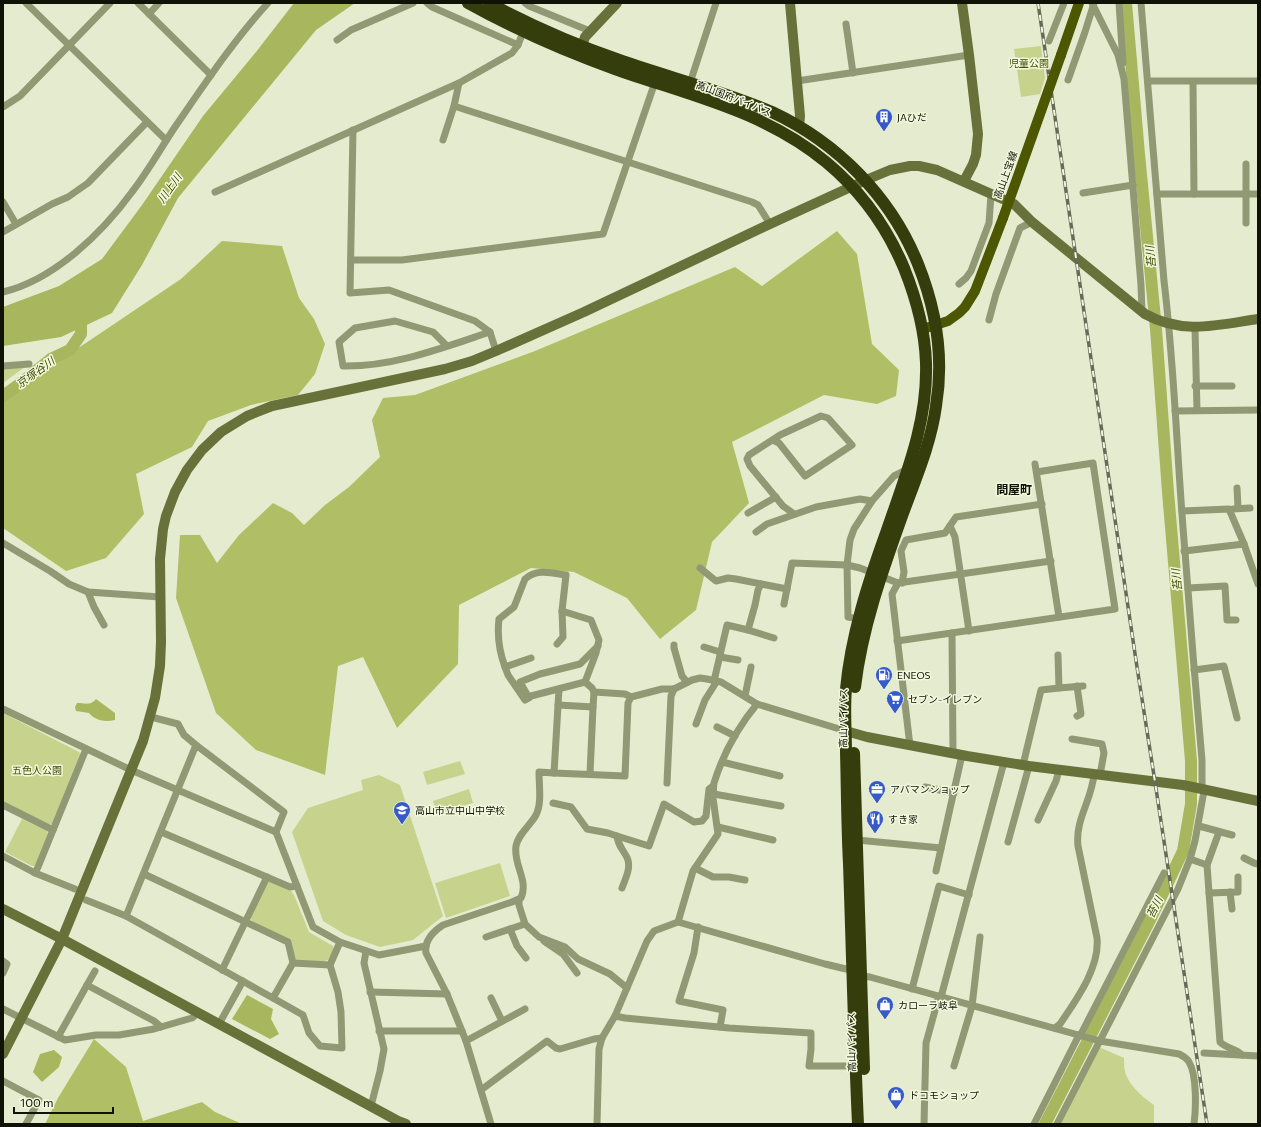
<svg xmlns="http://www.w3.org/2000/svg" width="1261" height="1127" font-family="Commissioner,'Noto Sans JP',sans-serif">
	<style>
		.green { fill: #c7d38c }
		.forest { fill: #b0be65 }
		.water { fill: #a8b65d }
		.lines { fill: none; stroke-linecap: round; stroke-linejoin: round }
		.river { stroke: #a8b65d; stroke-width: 12 }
		.street { stroke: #919874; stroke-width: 7 }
		.secondary { stroke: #69713a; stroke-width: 10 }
		.primary { stroke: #4d5601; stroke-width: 10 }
		.highway { stroke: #363d0c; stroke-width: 12 }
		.rail-casing { stroke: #676a59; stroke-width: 3.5 }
		.rail { stroke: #f2f8dc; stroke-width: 2; stroke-dasharray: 6; stroke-linecap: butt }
		.primary-bridge { stroke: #4d5601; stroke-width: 10 }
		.labels { text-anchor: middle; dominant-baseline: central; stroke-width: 3; stroke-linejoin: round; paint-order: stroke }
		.park-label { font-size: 10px; fill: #444c06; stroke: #f2f8dc }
		.street-label { font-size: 10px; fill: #101208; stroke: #f2f8dc }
		.poi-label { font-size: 10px; fill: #101208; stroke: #f2f8dc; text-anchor: start }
		.water-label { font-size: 11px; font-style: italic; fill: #3f4700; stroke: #f2f8dc }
		.quarter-label { font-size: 12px; font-weight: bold; fill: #101208; stroke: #f2f8dc }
	</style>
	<rect width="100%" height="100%" fill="#e5ebcf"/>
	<g class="green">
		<path d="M1041,46L1045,78L1040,94L1021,97L1014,49Z"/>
		<path d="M29,364L3,383V366Z"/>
		<path d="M3,713L79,752L80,754L52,824H49L3,802Z"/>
		<path d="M460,761L465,774L427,785L423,772Z"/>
		<path d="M379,775L400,785L443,916L413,940L380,947L346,935L323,921L292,832L308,808L363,790L361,780Z"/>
		<path d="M469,789L473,803L437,814L433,801Z"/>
		<path d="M22,819L47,831L48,834L35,866H32L5,852Z"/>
		<path d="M500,863L510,896L446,918L435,883Z"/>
		<path d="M267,882H270L291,891L294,895L309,932L333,946L334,949L328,960L325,961H297L295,958L291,940L252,922L251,918Z"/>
		<path d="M1099,1047L1124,1058C1124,1064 1124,1071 1127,1077C1131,1087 1145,1099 1154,1105V1124H1060Z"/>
	</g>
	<g class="forest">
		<path d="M837,231L857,254L872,344L899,370L896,396L877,404L824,395L732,442L749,503L712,542L696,610L660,639L627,598L574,572L531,568L459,605L458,664L397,728L363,657L338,666L325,775L256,750L216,713L176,598L180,535H200L217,563L239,535L273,503L292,513L304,525L325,505L349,487L380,457L372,420L383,398L415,395L535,351L735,267L762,286Z"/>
		<path d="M222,241L282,246L299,298L314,319L325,344L315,374L298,395L251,405L208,421L192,447L136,474L144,514L106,558L66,571L3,528V391L65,357L181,279Z"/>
		<path d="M94,1039L126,1067L143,1121L202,1102L215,1112L242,1124H45L58,1098Z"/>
	</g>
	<g class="water">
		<path d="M294,3H355L316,30L178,198L142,265L112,313L61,337L3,346V307L59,286L102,259L142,205L203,116L256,52Z"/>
		<path d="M96,699L115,713V720C105,722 96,721 89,713L76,711L75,707L77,703C84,703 91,706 96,699Z"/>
		<path d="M247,995L273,1009L271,1019L279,1034L270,1039L232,1019Z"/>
		<path d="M54,1050L62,1057L59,1067L42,1082L33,1072L40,1054Z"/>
	</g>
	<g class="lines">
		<g class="river">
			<path d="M3,396L21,383L51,359L70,350L81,334V321L83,313"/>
			<path d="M1045,1124L1150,920L1183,851L1191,804V761L1168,492L1156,329L1139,154L1126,3"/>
		</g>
		<g class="street">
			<path d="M26,3L166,140"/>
			<path d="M138,3L211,75"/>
			<path d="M427,3L432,7L518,45"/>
			<path d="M525,3L529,6L590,31"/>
			<path d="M1092,3L1118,55L1124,79L1141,285L1142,311"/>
			<path d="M1119,3L1123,63"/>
			<path d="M1141,3L1164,281C1175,371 1177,462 1185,552C1190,621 1196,691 1202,760V790"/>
			<path d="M149,14L159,3"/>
			<path d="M846,24L853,73"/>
			<path d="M337,40L351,30L413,3"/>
			<path d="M1049,41L1064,3"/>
			<path d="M1068,80L1085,32L1094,3"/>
			<path d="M797,81L969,55"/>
			<path d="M1148,81H1258"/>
			<path d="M1193,82L1194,194"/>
			<path d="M690,83L716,3"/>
			<path d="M454,106L752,202L758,205L770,224"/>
			<path d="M3,107L20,96L110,3"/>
			<path d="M353,130L350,293L389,290L475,321L490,332L496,351"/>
			<path d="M443,140L454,106L459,83"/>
			<path d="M215,192L459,83L512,53L518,45L523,32"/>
			<path d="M1083,193L1133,185"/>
			<path d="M1157,194H1258"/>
			<path d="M3,202L16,224"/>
			<path d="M1246,223V164"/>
			<path d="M3,232L52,204L68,197L88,183L147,122"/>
			<path d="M351,260H402L603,234L655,82"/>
			<path d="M959,284L966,278L971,271L989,223L991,194"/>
			<path d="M3,292C54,280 102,233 132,192C149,170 162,146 177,124C206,82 234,40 268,3"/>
			<path d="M989,320L996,294L1020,228L1032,222"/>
			<path d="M1195,328L1197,410"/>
			<path d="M447,346L433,332L395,321L355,328L339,342L343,366C393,367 442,348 490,332"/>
			<path d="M3,366L29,364"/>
			<path d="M1195,386H1232"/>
			<path d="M1175,411L1258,410"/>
			<path d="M773,440L779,443L805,476L852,445L828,418L821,416L780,435L749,455L747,459L750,466L783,506L794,514"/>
			<path d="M1035,464L1059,617"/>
			<path d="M1237,488L1238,508"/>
			<path d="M1233,509L1250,508"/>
			<path d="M1182,511L1229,509L1244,544L1258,584"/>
			<path d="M748,513L776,497"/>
			<path d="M950,526L955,537L969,631"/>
			<path d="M756,532L767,524L816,507L860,499L872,501"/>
			<path d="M3,543L50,571L69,584L88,592L160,597"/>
			<path d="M1184,551L1244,544"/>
			<path d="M700,568L716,581L728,578L736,579L787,589"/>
			<path d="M898,583L892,594L910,746"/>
			<path d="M902,583L904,572L901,551L906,540L945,533L956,517L1042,504"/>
			<path d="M1188,588L1225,586L1227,620H1236"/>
			<path d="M88,592L94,607L104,625"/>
			<path d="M784,604L792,563L847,565L860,568L898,583L1051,561"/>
			<path d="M562,611L591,620L599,640L596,653L585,682"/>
			<path d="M859,619L848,617L847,565L850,540L854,529L872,501L894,476L908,469"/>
			<path d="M748,630L774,638"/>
			<path d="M952,633L953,753"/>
			<path d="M897,641L1115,609L1093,463L1037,472"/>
			<path d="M674,645V648L682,676L687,682"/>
			<path d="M704,647L720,652"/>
			<path d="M720,657L738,660"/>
			<path d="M531,658L505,667C499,651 497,636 499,619L514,607L525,579C537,568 552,573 566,575L562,611L563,637L557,644"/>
			<path d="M505,667L508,675L525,700L531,696L585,682L592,688L594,692L625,694L631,697L662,689H674L692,680L700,678L707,679L721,682L757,704L846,731"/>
			<path d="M1194,670L1224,666L1237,718"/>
			<path d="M714,681L727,625L748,630L755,605L758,590L761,584"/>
			<path d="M1077,686L1081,714L1077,716"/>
			<path d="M1059,688L1083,686"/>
			<path d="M559,689L554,773L625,776L628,703L631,697"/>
			<path d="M745,696L751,667"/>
			<path d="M529,698L520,682L540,674L580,664L598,646"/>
			<path d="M558,705L593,707L594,692"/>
			<path d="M3,709L131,770L276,832"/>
			<path d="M155,718L178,724L184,735L196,745"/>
			<path d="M696,724L705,700L717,681"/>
			<path d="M717,727L735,736"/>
			<path d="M1072,739L1102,744L1104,753L1100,775"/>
			<path d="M722,762L780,776"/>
			<path d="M1023,765L1041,690L1059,688L1058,655"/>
			<path d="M590,774L593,707"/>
			<path d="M667,783L671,696L674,689"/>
			<path d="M925,787L954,793"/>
			<path d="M714,794L781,806"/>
			<path d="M553,803L571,807L587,829L608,833L617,836"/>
			<path d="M3,805L53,830"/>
			<path d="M1038,820L1056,781L1059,770"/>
			<path d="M1199,826L1232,835"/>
			<path d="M718,827L773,840"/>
			<path d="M161,832L290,887L297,886"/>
			<path d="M857,840L941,848"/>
			<path d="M1008,842L1029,766"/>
			<path d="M3,856L35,873L38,867L86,749"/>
			<path d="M1244,858L1254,863L1258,864"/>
			<path d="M1190,859L1207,865L1220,1042C1227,1049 1236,1048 1242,1055"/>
			<path d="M1207,865L1219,832"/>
			<path d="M695,868L713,877H729L745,880"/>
			<path d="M936,871L962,755"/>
			<path d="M35,873L75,889"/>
			<path d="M144,874L288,942L293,963"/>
			<path d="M622,888C626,877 633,865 625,854C621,847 618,845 617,836L649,846L664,804L694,822L702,821L706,816L709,789L713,786"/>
			<path d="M1230,892L1232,909"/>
			<path d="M1209,893L1238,892V877"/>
			<path d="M86,900L126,916"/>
			<path d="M519,900V905L525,924L539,937L565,947L578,959L610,974L627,988"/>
			<path d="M678,922L693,871L718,834L713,798C714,793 713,788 714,783C723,754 738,727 757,704"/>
			<path d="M698,927L694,953L679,1001L723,1010L720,1027"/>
			<path d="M510,929L517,946L526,958"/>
			<path d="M486,937L525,924"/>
			<path d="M544,941L563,954L577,973"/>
			<path d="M340,942L330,965L293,963L273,998L126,916L196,745L284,812L276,832L313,927L340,942L379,955L426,946"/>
			<path d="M366,951L364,963L384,1049L380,1071L371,1106"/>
			<path d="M3,961L7,964L3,973"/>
			<path d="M222,970L267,877"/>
			<path d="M862,976L870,977L1100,1041L1179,1054C1183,1056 1187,1058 1189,1062C1197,1075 1196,1109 1194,1124"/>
			<path d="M87,985L95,971"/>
			<path d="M912,989L939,886L969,895"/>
			<path d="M370,992L447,994"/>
			<path d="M941,997L1004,762"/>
			<path d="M273,998L303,1015L309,1033L320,1046L342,1048L341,1012L338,992L330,965"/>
			<path d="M491,998L502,1021"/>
			<path d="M3,1009L65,1040L96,1035H119L154,1029L192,1018L198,1013"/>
			<path d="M615,1016L625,1018L729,1028L811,1033V1049L809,1066H850"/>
			<path d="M219,1024L243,981"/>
			<path d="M1055,1028L1060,1024C1076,1000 1100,968 1097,938L1078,846C1075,819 1092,800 1094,774"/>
			<path d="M379,1031H462"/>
			<path d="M1080,1036L1164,873"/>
			<path d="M58,1037L87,985L154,1021L161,1027"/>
			<path d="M466,1041L525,1009"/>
			<path d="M1204,1053L1258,1056"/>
			<path d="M954,1066L972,1006L980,937"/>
			<path d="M3,1081L39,1100L26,1124"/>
			<path d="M481,1090L547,1041L556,1048L560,1049L594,1039L602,1038"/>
			<path d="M491,1124L466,1041L447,994L426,953C424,941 434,931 443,925L512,902L521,898C529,880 513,865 516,846C518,834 530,826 536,815C542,803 539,786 539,772L554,773"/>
			<path d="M597,1124L599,1049L602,1038L615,1016L647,941L654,931L678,922L825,964L846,969H853"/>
			<path d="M924,1124L926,1043L939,996"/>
			<path d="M1034,1124L1079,1035"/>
			<path d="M1057,1124L1178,889L1190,859L1195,841L1204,791"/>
		</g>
		<g class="secondary">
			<path d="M790,3L800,116L799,127"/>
			<path d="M962,3L969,55L978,134L976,155L973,164L964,181"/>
			<path d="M582,46L585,37L617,3"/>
			<path d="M846,731L867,737L967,756L1029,766L1183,785L1258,801"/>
			<path d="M3,909L62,939L398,1121L406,1124"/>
			<path d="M3,1054L62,939L143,741L155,698L160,666L161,642L160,559L163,529L166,516L175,492L187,470L202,450L221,432L247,416L272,406L445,369L472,361L496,351L584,312L770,224L866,180L890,170L910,166H919L937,170L1014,204L1032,222L1145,314C1183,335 1217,325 1258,319"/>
		</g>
		<g class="primary">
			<path d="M1061,55L1079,3"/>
			<path d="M923,329L948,321L959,313L965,307L975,291L1003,218"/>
		</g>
		<g class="highway">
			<path d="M468,3C515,29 564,51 615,69C688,95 765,111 826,162C861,191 886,225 904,268C916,298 925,330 926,363C928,423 905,477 886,533C868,583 851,635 846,689C844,710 846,731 846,752C847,789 847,827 849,864C852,951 854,1037 858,1124"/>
			<path d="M489,3C532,26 576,45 622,61C671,78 723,91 772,112C838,143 891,197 918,264C936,309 944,358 936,406C931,444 915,480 902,516C882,572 862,628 855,687"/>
			<path d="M854,753L864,1069"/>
		</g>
		<defs>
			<path id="rail" d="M1038,3L1137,667L1155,782L1207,1124"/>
		</defs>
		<use href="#rail" class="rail-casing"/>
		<use href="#rail" class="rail"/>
		<path class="primary-bridge" d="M1003,218L1061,55"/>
	</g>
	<defs>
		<symbol id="building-pin" viewBox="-11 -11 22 30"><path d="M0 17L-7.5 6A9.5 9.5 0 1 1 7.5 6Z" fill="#375acb" stroke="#f2f8dc"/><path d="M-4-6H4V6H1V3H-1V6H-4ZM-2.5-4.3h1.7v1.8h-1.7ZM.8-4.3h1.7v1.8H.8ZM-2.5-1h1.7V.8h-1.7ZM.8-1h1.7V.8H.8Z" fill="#fff"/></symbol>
		<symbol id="fuel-pin" viewBox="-11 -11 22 30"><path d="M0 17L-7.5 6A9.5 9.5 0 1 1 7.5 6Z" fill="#375acb" stroke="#f2f8dc"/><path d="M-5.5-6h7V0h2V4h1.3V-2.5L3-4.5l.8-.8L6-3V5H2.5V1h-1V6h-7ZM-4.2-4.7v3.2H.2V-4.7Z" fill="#fff"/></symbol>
		<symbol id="supermarket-pin" viewBox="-11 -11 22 30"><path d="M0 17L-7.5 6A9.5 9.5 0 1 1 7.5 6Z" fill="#375acb" stroke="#f2f8dc"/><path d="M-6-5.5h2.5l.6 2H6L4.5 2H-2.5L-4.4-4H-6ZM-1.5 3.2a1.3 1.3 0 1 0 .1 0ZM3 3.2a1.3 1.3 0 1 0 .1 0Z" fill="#fff"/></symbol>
		<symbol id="office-pin" viewBox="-11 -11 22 30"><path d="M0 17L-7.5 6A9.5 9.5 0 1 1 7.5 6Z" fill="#375acb" stroke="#f2f8dc"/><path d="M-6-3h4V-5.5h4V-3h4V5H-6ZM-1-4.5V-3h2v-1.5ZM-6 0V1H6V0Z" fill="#fff"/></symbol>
		<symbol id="school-pin" viewBox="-11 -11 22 30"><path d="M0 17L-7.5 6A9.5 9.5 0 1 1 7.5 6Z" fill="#375acb" stroke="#f2f8dc"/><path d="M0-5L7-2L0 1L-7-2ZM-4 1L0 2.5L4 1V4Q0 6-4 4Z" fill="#fff"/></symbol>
		<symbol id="restaurant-pin" viewBox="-11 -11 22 30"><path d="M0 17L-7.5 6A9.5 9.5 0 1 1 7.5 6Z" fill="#375acb" stroke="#f2f8dc"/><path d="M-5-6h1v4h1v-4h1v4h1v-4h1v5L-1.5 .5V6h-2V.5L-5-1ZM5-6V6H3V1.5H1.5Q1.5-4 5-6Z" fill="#fff"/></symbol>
		<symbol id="shop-pin" viewBox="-11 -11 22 30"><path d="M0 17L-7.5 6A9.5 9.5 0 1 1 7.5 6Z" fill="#375acb" stroke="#f2f8dc"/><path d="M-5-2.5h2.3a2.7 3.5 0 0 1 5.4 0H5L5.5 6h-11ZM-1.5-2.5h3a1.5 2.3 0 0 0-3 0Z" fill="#fff"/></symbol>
	</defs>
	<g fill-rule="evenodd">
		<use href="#building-pin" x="874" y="107" width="20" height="27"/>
		<use href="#fuel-pin" x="874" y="665" width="20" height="27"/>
		<use href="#supermarket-pin" x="885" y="689" width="20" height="27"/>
		<use href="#office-pin" x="867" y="779" width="20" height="27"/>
		<use href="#school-pin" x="392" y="800" width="20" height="27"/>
		<use href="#restaurant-pin" x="865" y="809" width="20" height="27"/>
		<use href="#shop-pin" x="875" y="995" width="20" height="27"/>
		<use href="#shop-pin" x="886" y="1085" width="20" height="27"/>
	</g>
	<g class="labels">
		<g class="park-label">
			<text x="1029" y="63">児童公園</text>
			<text x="37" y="770">五色人公園</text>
		</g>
		<g class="street-label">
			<text transform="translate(734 98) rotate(21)">高山国府バイパス</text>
			<text transform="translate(1005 175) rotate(-70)">高山上宝線</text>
			<text transform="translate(843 718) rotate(-89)">高山バイパス</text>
			<text transform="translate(851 1042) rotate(-91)">高山バイパス</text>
		</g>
		<g class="poi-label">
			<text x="897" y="117">JAひだ</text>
			<text x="897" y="675">ENEOS</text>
			<text x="908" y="699">セブン-イレブン</text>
			<text x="890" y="789">アパマンショップ</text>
			<text x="415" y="810">高山市立中山中学校</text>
			<text x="888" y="819">すき家</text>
			<text x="898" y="1005">カローラ岐阜</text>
			<text x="909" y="1095">ドコモショップ</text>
		</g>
		<g class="water-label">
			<text transform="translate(169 188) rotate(-55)">川上川</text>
			<text transform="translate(1150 257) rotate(-95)">苔川</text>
			<text transform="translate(35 372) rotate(-36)">京塚谷川</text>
			<text transform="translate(1176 580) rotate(-95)">苔川</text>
			<text transform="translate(1154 907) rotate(-63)">苔川</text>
		</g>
		<g class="quarter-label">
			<text x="1014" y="489">問屋町</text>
		</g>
	</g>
	<rect width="1261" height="1127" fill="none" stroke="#101208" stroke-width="8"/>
	<path d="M14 1107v6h99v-6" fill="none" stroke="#101208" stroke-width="2"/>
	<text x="20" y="1107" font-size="12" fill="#101208" stroke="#f2f8dc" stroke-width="3" paint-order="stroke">100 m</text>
</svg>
